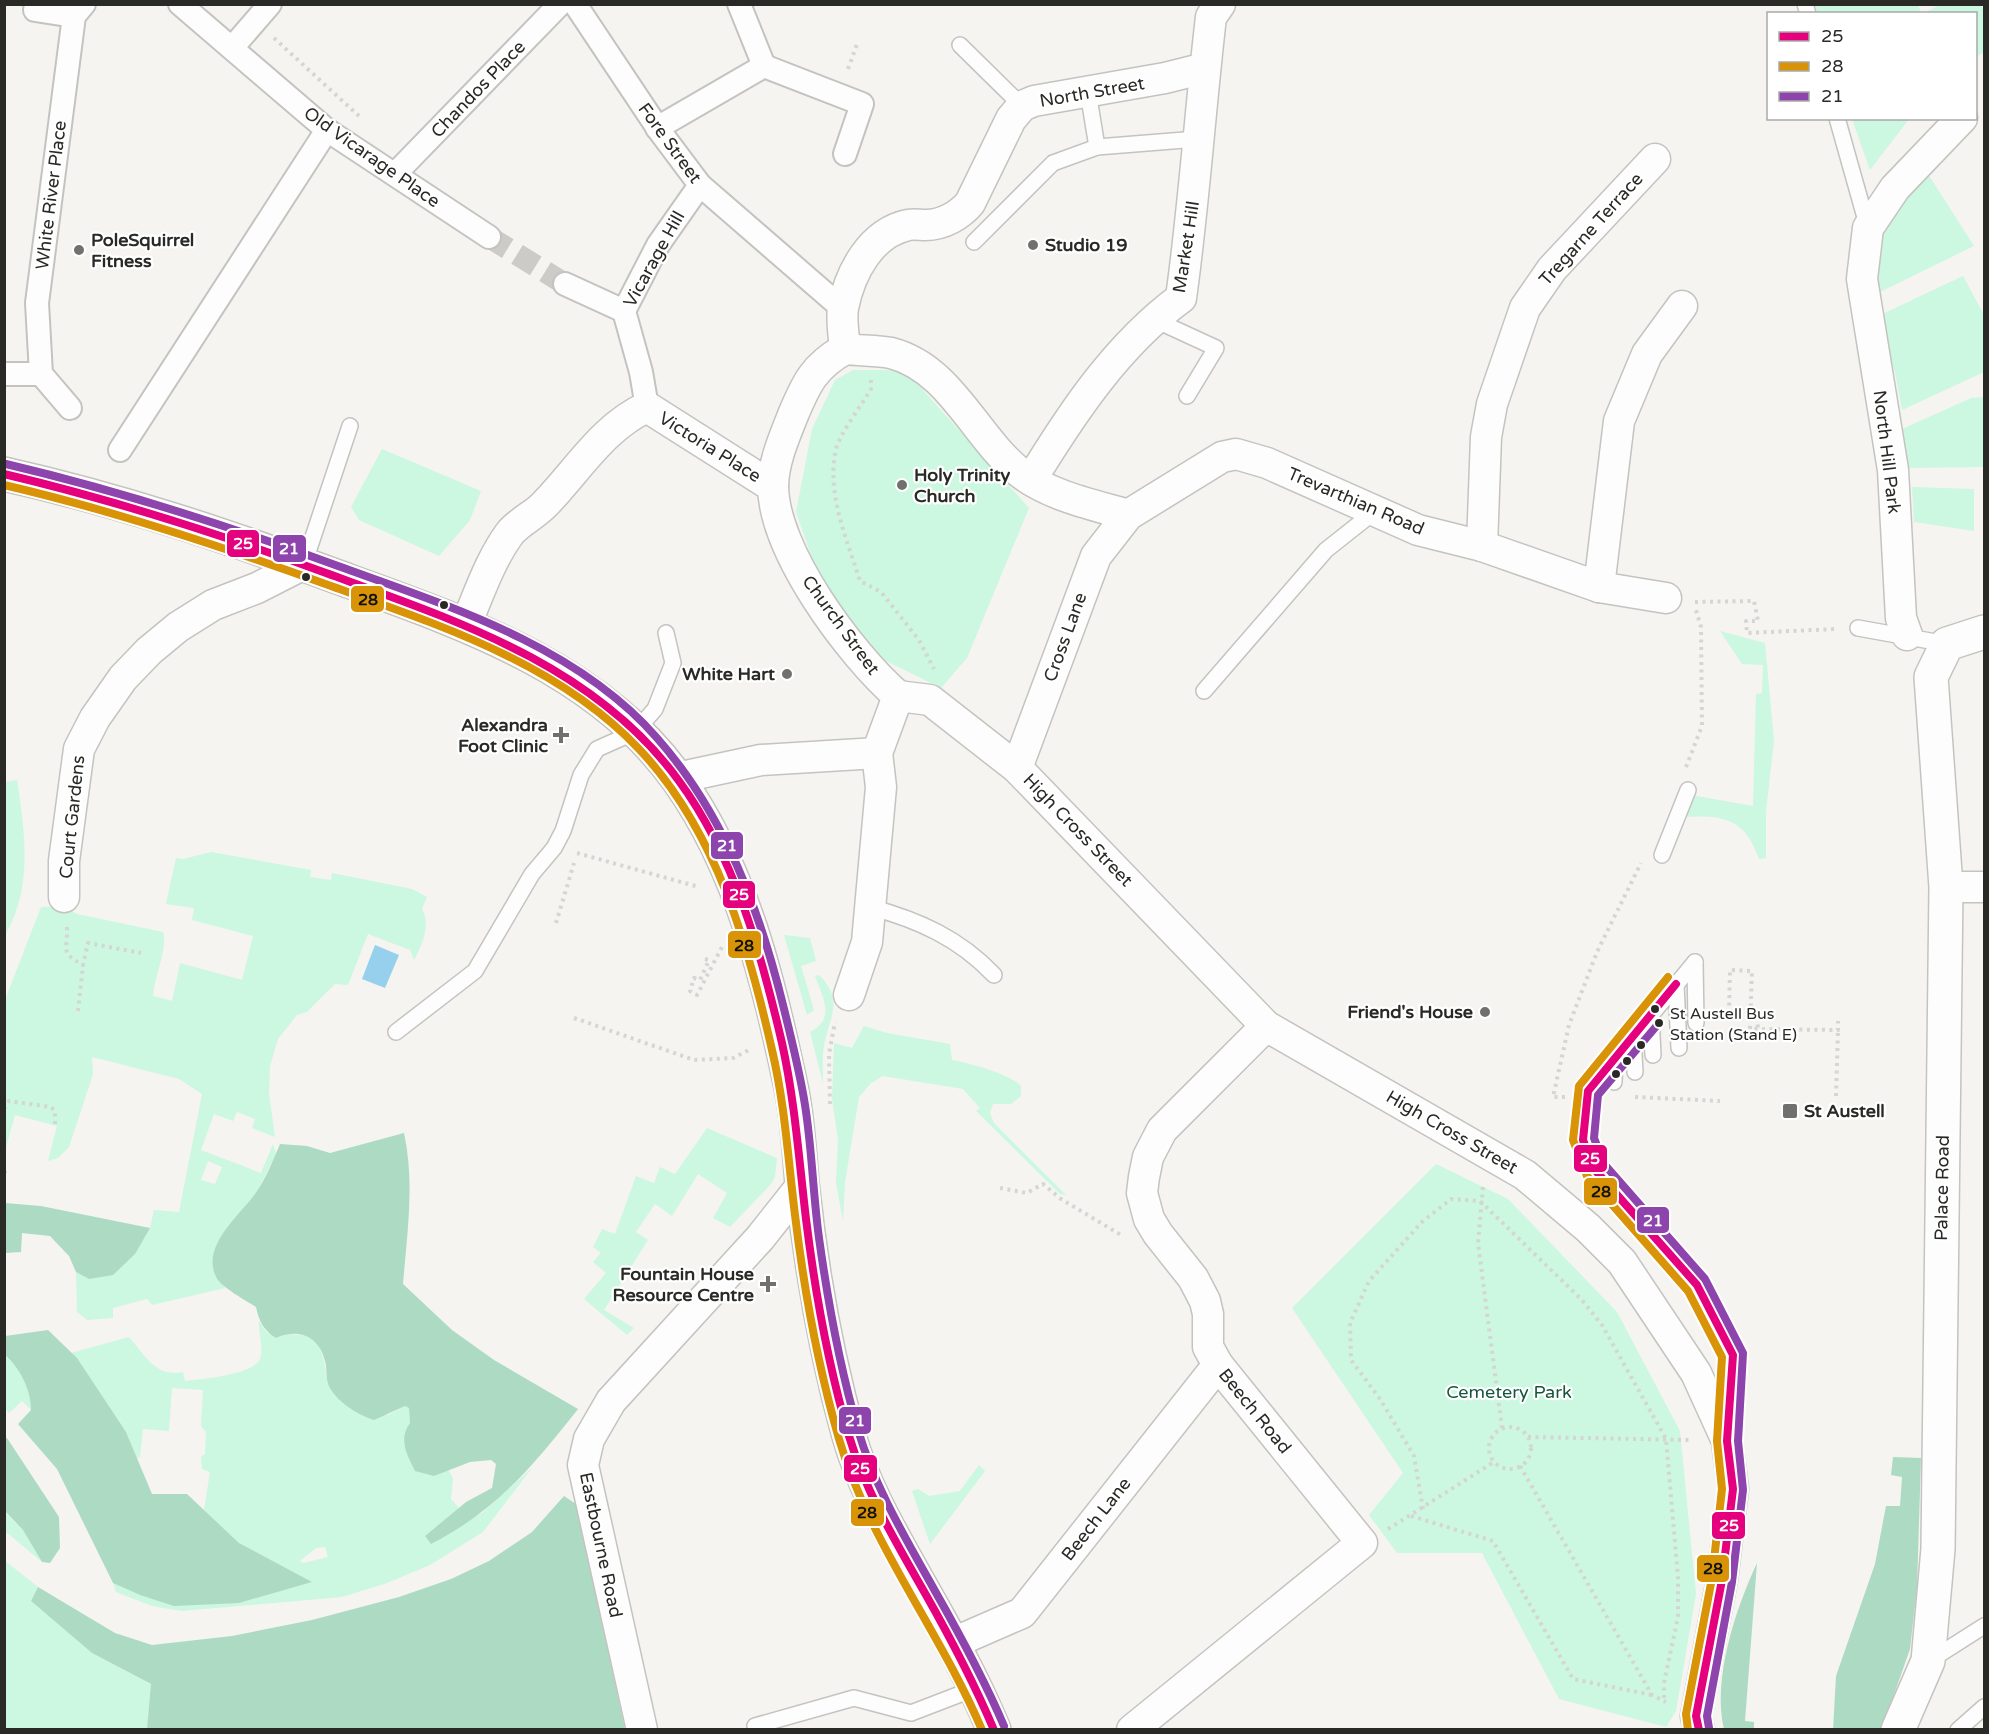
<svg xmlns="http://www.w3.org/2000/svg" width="1989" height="1734" font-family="'Varela Round',sans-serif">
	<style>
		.green { fill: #ccf7e0; fill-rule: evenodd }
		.forest { fill: #addac3 }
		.water { fill: #96d0ec }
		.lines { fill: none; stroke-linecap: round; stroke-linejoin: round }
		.pedestrian-tunnel { stroke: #cccbc8; stroke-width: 22; stroke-dasharray: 22 11; stroke-linecap: butt }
		.service-casing { stroke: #c4c3c0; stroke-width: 18 }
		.pedestrian-casing { stroke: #c4c3c0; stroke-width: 26 }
		.minor-casing { stroke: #c4c3c0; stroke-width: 33 }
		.tertiary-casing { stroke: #c4c3c0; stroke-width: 36 }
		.path { stroke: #d5d5d4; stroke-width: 4; stroke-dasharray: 3 4.5; stroke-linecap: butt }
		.service { stroke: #fefdfd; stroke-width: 15 }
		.pedestrian { stroke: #fefdfd; stroke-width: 22 }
		.minor { stroke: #fefdfd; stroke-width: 30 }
		.tertiary { stroke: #fefdfd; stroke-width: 33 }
		.bus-1-casing { stroke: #fff; stroke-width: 12 }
		.bus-2-casing { stroke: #fff; stroke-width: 12 }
		.bus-3-casing { stroke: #fff; stroke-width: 12 }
		.bus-1 { stroke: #e5007d; stroke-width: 8 }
		.bus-2 { stroke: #d89306; stroke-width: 8 }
		.bus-3 { stroke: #8e44ad; stroke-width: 8 }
		.poi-dot { fill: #70706d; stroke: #fff; stroke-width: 2 }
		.bus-dot { fill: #292926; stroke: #fff; stroke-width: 2 }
		.labels { text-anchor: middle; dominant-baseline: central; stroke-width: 4.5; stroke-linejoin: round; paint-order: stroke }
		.bus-label { font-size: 16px; fill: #292926; stroke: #fff; text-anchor: start }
		.street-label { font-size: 18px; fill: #292926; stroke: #fff }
		.poi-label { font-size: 18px; font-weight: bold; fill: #292926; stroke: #fff; text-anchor: start }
		.park-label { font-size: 18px; fill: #16563d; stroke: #fff }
		.line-badge { stroke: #fff; stroke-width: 2 }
		.badge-label { font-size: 16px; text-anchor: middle; font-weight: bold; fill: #fff }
		.pale-badge-label { font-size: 16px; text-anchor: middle; font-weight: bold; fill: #111 }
	</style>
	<rect width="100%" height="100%" fill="#f5f4f0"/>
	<g class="green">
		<path d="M1811,5H1918L1921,13H1812Z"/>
		<path d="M1940,5H1981L1984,12V52L1976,57V14L1924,13Z"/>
		<path d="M1852,119V118L1909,119L1870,170Z"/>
		<path d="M1926,171L1974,246L1876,294L1869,262L1892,204Z"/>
		<path d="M1963,276L1984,315V372L1902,410L1895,372L1876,317Z"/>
		<path d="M853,370H905L1029,508L967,658L941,688L874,655L823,590L796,512L812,429L835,380Z"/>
		<path d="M1984,397V467L1906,468L1900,430L1971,398Z"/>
		<path d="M382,449L481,491L470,520L439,556L359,520L351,507Z"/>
		<path d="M1912,487L1974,489V531L1914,522Z"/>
		<path d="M1720,631L1765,643L1774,741L1766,811V858L1759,859C1745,817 1721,815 1682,817L1691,795L1753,806L1756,694L1762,693L1763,665L1742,664Z"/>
		<path d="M17,780C25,832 33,888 5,935V782Z"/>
		<path d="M211,852L311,870L310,877L331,880L332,873L412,889L427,897L422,909C431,925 422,945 414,960L410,950L368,934L348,985L335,984L307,1012L297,1015L278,1039L270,1066L269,1093L275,1137L252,1128L255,1119L237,1112L233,1121L214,1114L201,1150L261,1173L273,1144L276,1154L257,1192L222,1235L215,1276L225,1288L152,1305L147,1299L113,1308V1318L87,1320L77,1312L76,1272L89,1279L150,1228L154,1210L179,1212L202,1094L179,1079L92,1057L93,1074L69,1147L58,1158L48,1161L57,1126L15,1115L5,1151V1000L41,907L62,906L77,914L163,932C168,949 154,977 153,996L172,1001L180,963L242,980L253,936L192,920L194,908L166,904L176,858L183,859ZM208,1161L222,1167L215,1184L201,1180Z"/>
		<path d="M784,935L810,938L816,961L801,966L814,1010L807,1015Z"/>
		<path d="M819,975C844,1000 830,1016 824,1045C822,1057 823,1070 823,1083L810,1032C836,1019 823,998 815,976Z"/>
		<path d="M864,1026L887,1033L950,1044L952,1060C969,1063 1010,1074 1021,1086V1096L1011,1104H993L990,1113L994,1123L1066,1195L1060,1194L976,1111L980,1108L963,1089L883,1076L871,1083L859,1097L845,1182L843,1221L836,1183L838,1140L832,1099L834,1043L852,1048Z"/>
		<path d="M707,1128L777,1158L775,1177L771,1184L730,1227L713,1218L727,1193L698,1174L672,1216L655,1204L636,1232L648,1240L604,1310L634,1328L627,1335L584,1299L606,1273L593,1262L601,1253L593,1247L602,1229L615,1234L636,1176L654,1183L660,1167L675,1174Z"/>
		<path d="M1436,1164L1508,1199L1617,1312L1680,1431L1696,1594L1676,1711L1666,1727L1559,1699L1482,1553H1397L1369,1515L1403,1473L1292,1308Z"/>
		<path d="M259,1321L267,1333C316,1335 321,1332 328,1385L388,1415L405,1406L409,1408L410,1423L434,1476L448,1469L453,1478L451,1499L459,1508L425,1536L431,1543L482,1513L532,1468L483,1532L430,1565L387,1583L342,1597L181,1611L152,1606L116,1592L113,1583L140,1595L239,1603L311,1582L239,1543L204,1510L210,1472L202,1469L201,1457L205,1454L206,1432L201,1426L203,1390L172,1388L169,1431L143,1429L140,1457L137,1458L126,1432L71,1353L129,1337C144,1354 156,1378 183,1372L185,1381C202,1379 253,1375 260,1359C264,1349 258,1332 259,1321ZM325,1547L328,1557L303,1563L300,1561L316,1548Z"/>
		<path d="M4,1355C21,1368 31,1390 31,1410L22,1401L9,1413L5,1409Z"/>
		<path d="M979,1465L985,1471L930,1544L912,1491L918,1489L929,1496L960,1491Z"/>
		<path d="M4,1511L23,1530L42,1562L5,1531Z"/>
		<path d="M4,1560L38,1587L31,1601L92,1653L152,1685L147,1729H5Z"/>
	</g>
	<g class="forest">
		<path d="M404,1133C415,1183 407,1234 403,1284L452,1330L494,1360L578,1409C533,1466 497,1510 431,1544L425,1536L466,1502L492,1488L496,1464L491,1460L470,1462L434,1476L415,1471C407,1455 398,1439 410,1423L409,1408L405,1406L374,1420C358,1415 335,1401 328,1384C326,1377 327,1368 325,1361C319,1336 298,1328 276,1338C263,1330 259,1321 256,1307C245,1300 221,1287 216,1277C201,1246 239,1216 255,1194C266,1179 273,1160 280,1144L307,1146L330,1153Z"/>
		<path d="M5,1203L41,1206L150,1228L135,1254L113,1275L89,1279L76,1272L69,1256L50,1236L22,1233L21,1252L5,1253Z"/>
		<path d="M48,1330L77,1358L126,1432L152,1494H187L239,1543L312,1582L239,1603L174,1606L140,1595L113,1583L57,1469L18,1424L31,1410C31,1390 20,1368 5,1355V1336Z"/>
		<path d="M4,1438H7L59,1517L60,1548L50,1563L42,1562L23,1530L5,1511Z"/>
		<path d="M1893,1457L1921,1458L1917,1588L1910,1649L1882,1729L1833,1730L1836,1676L1875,1564L1886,1506H1900L1902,1477L1891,1475Z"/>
		<path d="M564,1496L576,1504L625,1729H147L151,1684L92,1653L31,1601L38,1587L115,1633L152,1645L232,1636L312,1620L399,1597L451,1579L489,1561L532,1532Z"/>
		<path d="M1757,1563L1745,1721L1754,1722V1729H1724C1712,1679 1736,1608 1757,1563Z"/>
	</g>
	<path class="water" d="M375,945L399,955L385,988L362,979Z"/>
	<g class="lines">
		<path class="pedestrian-tunnel" d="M489,237L565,284"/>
		<defs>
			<g id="service">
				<path d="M1805,4L1808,14"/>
				<path d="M960,45L1022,106"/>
				<path d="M1088,92L1097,147"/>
				<path d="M1837,118L1868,228"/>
				<path d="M974,242L1053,163L1097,147L1197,139"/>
				<path d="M1153,319L1216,348L1187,396"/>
				<path d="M304,564L350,426"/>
				<path d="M1858,628L1947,644"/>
				<path d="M1204,691L1326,550L1374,512"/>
				<path d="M1662,855L1688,790"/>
				<path d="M870,907C918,920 959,938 994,975"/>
				<path d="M1695,962L1588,1091L1583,1140L1595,1170L1697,1285L1726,1337L1733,1355L1728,1429"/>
				<path d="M1695,962L1696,1023"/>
				<path d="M1676,984L1679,1048"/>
				<path d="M1651,1016L1653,1055"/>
				<path d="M396,1032L475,971L532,874L554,848L563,831L581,775L597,749L635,732L655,709L673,663L666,633"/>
				<path d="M1633,1037L1635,1072"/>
				<path d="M1614,1082L1615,1059"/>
				<path d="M1929,1661L1984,1626"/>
				<path d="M755,1726L854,1698L911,1713L976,1688"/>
				<path d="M1958,1730L1984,1707"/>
			</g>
			<g id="pedestrian">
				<path d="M180,4L327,130L489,237"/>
				<path d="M575,4L661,133L700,185L843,309"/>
				<path d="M739,4L764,66"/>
				<path d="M35,10L74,16"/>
				<path d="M232,48L270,4"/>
				<path d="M764,66L862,104L845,154"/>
				<path d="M657,128L764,66"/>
				<path d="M395,174L560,4"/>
				<path d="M565,284L624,311"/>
				<path d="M4,374H41"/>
				<path d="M647,407L641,372L624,311L658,245L700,185"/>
				<path d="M70,408L41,374L37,303L74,16L84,4"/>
				<path d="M120,450L327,130"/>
			</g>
			<g id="minor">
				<path d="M845,349C844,337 841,320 843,308C850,272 871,233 908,225C914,224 920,225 926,225C943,225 960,215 970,203L1011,119L1022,106L1034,101L1165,78L1205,68"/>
				<path d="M845,349C814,366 806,384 793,415C784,438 774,460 773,485C773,551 850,654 898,696"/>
				<path d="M845,349C860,351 877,350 891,353C950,368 974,435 1018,471C1049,496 1091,504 1128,515"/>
				<path d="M1031,480C1072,413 1117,345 1181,298C1194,205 1200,111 1211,17L1220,4"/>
				<path d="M1482,546L1486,437L1492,404L1525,308L1552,269L1655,159"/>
				<path d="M1599,587L1619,421L1647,354L1682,306"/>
				<path d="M466,624C479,594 490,560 510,533C520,521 535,515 545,504C578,470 603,427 647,407L773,487"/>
				<path d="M1907,635L1901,618L1893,470L1862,279L1868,228L1895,188L1962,118"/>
				<path d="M898,696L930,700L1017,768L1266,1026L1525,1175L1588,1228L1622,1262L1696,1373L1727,1441L1733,1489L1722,1580L1696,1716L1699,1730"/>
				<path d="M877,753L898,696"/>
				<path d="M1017,768L1096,556L1128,515L1222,457L1236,454L1267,463L1418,530L1482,546L1599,587L1666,598"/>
				<path d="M677,778L761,760L877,753"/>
				<path d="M1946,887H1984"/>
				<path d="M64,897V861L79,749L95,718L123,678L149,651L178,627L213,605L257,588L304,564"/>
				<path d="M849,995L867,942L881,787L877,753"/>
				<path d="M953,1643L1022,1613L1218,1365"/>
				<path d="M642,1730L583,1465L589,1439L611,1401L760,1238L802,1185"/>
				<path d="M1132,1730L1362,1543L1218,1365L1208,1347V1314L1205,1301L1193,1278L1158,1234L1149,1219L1142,1193L1144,1177L1148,1157L1162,1130L1266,1026"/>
			</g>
			<g id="tertiary">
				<path d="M4,474C120,500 224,535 335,576C459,621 599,667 679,781C742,870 769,982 791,1087C798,1119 799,1151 802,1183C811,1268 826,1354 849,1436C864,1488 891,1533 917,1580C945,1629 972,1677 994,1730"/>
				<path d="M1898,1730L1928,1661L1938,1549L1946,887L1931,677L1947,644L1984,632"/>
			</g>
		</defs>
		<use href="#service" class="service-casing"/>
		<use href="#pedestrian" class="pedestrian-casing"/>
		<use href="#minor" class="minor-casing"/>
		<use href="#tertiary" class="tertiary-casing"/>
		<g class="path">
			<path d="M274,38L359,116"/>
			<path d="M848,69L857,44"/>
			<path d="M871,380V389C862,405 840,433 836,449C826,494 847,539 860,581L881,592L919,640L934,669"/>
			<path d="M1695,602L1754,601L1758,621H1746L1747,633L1836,629"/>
			<path d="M1686,767L1702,726L1701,627L1695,607"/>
			<path d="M577,853L699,887"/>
			<path d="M556,923L574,863"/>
			<path d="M67,927C68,950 59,952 83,965L88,943L141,953"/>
			<path d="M705,959L709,960L700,980L694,978L690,991L697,995L722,947"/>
			<path d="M78,1011L83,965"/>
			<path d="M1729,1013L1730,970L1752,971L1750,1029L1838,1030V1021"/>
			<path d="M1757,1017L1758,1029"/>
			<path d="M574,1018L694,1060L733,1058L749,1050"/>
			<path d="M1836,1096L1838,1030"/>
			<path d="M1565,1097H1553L1569,1025L1597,952L1641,863"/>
			<path d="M1635,1097L1720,1101"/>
			<path d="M830,1104L829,1054L835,1022"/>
			<path d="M4,1109L9,1101L51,1107L55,1111V1125"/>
			<path d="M4,1171L7,1175"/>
			<path d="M1483,1187L1478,1243L1502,1428"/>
			<path d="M1000,1188L1027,1193L1043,1184L1061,1199L1121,1235"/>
			<circle cx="1510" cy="1448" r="21"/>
			<path d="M1528,1437L1692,1440"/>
			<path d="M1520,1466L1652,1695L1666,1702"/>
			<path d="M1423,1509L1414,1456L1380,1399L1351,1360L1350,1323L1369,1281L1422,1222L1451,1199L1480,1201L1581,1299L1602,1325L1666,1439L1678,1577V1617L1664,1683V1701"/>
			<path d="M1411,1516L1493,1541L1573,1679L1652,1695"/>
			<path d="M1388,1529L1494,1462"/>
		</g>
		<use href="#service" class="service"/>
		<use href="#pedestrian" class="pedestrian"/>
		<use href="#minor" class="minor"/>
		<use href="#tertiary" class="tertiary"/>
		<defs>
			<g id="bus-1">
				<path d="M4,474C114,500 220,534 326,573C455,620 595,665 679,781C735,857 761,953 782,1043C795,1102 799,1160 806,1219C815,1292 828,1365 849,1436C866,1493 897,1544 926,1595C951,1639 974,1683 994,1730"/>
				<path d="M1676,984L1588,1091L1583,1140L1595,1170L1697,1285L1733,1355L1727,1441L1733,1489L1722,1580L1696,1716L1699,1730"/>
			</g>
			<g id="bus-2">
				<path d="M4,485C116,511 224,547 331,586C439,625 558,663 639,749C716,830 748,944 772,1050C785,1105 788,1159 795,1215C804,1290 818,1366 839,1439C869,1542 940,1631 982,1730"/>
				<path d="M1668,977L1579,1086L1573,1140L1587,1176L1688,1291L1722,1357L1717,1441L1722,1489L1712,1578L1686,1714L1688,1730"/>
			</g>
			<g id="bus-3">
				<path d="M6,464C120,491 229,526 338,566C449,606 577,646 657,738C725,815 760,911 784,1009C792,1041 800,1073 805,1105C812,1149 813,1194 819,1238C828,1303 840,1368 858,1430C875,1488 906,1539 935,1591C960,1635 984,1679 1004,1726"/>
				<path d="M1659,1023L1598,1095L1594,1138L1604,1164L1705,1279L1743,1353L1738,1441L1743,1490L1732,1582L1707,1716L1709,1728"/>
			</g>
		</defs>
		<use href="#bus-1" class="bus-1-casing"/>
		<use href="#bus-2" class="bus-2-casing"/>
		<use href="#bus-3" class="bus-3-casing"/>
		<use href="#bus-1" class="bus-1"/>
		<use href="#bus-2" class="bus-2"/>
		<use href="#bus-3" class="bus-3"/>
	</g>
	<g class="poi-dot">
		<circle cx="1033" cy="245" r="6"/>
		<circle cx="79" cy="250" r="6"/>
		<circle cx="902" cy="485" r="6"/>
		<circle cx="787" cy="674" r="6"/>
		<path d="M558 726h6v6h6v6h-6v6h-6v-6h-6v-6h6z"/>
		<circle cx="1485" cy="1012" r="6"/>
		<rect x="1782" y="1103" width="16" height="16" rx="3"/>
		<path d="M765 1275h6v6h6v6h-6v6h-6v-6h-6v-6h6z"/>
	</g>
	<g class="bus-dot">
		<circle cx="306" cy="577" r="5"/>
		<circle cx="444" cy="605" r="5"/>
		<circle cx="1655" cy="1009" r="5"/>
		<circle cx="1659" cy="1023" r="5"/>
		<circle cx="1641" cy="1045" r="5"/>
		<circle cx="1627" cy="1061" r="5"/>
		<circle cx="1616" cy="1074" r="5"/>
	</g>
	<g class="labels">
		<g class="bus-label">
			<text x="1670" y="1014">St Austell Bus<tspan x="1670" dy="21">Station (Stand E)</tspan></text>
		</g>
		<g class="street-label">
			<text transform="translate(478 89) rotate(-46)">Chandos Place</text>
			<text transform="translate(1092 92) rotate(-10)">North Street</text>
			<text transform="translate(670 143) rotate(54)">Fore Street</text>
			<text transform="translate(372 157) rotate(35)">Old Vicarage Place</text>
			<text transform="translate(51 195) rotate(-83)">White River Place</text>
			<text transform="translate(1591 229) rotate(-48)">Tregarne Terrace</text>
			<text transform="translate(1186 247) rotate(-81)">Market Hill</text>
			<text transform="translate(654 259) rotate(-61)">Vicarage Hill</text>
			<text transform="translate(710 447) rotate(32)">Victoria Place</text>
			<text transform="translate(1887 452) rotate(83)">North Hill Park</text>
			<text transform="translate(1356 501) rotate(23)">Trevarthian Road</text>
			<text transform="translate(841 625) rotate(54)">Church Street</text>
			<text transform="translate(1065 637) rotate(-70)">Cross Lane</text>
			<text transform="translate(72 817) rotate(-84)">Court Gardens</text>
			<text transform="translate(1078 830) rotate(46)">High Cross Street</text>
			<text transform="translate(1452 1132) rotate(30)">High Cross Street</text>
			<text transform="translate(1942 1188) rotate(-89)">Palace Road</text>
			<text transform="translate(1255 1411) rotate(51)">Beech Road</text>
			<text transform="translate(1096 1519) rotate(-52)">Beech Lane</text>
			<text transform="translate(601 1545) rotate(78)">Eastbourne Road</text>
		</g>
		<g class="poi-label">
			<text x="91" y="240">PoleSquirrel<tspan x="91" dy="21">Fitness</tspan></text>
			<text x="1045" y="245">Studio 19</text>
			<text x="914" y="475">Holy Trinity<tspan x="914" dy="21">Church</tspan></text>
			<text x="775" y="674" text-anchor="end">White Hart</text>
			<text x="548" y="725" text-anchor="end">Alexandra<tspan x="548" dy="21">Foot Clinic</tspan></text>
			<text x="1473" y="1012" text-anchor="end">Friend's House</text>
			<text x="1804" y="1111">St Austell</text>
			<text x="754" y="1274" text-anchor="end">Fountain House<tspan x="754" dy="21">Resource Centre</tspan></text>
		</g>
		<g class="park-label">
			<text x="1509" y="1392">Cemetery Park</text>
		</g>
	</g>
	<g class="line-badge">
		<rect x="226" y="529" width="34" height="29" rx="6" fill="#e5007d"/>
		<rect x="272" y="534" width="35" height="29" rx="6" fill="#8e44ad"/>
		<rect x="350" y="585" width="35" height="28" rx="6" fill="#d89306"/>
		<rect x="710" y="831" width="34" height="29" rx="6" fill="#8e44ad"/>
		<rect x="722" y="880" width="34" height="29" rx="6" fill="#e5007d"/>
		<rect x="727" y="930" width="35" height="29" rx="6" fill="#d89306"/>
		<rect x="1573" y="1144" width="35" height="29" rx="6" fill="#e5007d"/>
		<rect x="1583" y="1177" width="35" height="29" rx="6" fill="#d89306"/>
		<rect x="1636" y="1206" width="34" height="28" rx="6" fill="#8e44ad"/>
		<rect x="838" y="1406" width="34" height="29" rx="6" fill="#8e44ad"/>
		<rect x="843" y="1454" width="35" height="29" rx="6" fill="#e5007d"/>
		<rect x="850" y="1498" width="35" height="29" rx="6" fill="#d89306"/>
		<rect x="1711" y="1511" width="35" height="29" rx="6" fill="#e5007d"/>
		<rect x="1696" y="1554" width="34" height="29" rx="6" fill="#d89306"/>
	</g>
	<g class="badge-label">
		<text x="243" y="549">25</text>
		<text x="289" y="554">21</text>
		<text x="727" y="851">21</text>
		<text x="739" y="900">25</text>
		<text x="1590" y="1164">25</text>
		<text x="1653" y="1226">21</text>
		<text x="855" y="1426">21</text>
		<text x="860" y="1474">25</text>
		<text x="1729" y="1531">25</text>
	</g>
	<g class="pale-badge-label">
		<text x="368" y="605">28</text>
		<text x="744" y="951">28</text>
		<text x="1601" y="1197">28</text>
		<text x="867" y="1518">28</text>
		<text x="1713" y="1574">28</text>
	</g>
	<rect width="1989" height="1734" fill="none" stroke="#292926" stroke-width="12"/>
	<rect x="1767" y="12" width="210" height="108" fill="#ffffff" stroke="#a9a9a8" stroke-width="1.5"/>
	<rect x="1779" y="32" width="30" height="9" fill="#e5007d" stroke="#a9a9a8" stroke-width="1.5"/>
	<text x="1821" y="42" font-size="18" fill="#292926">25</text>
	<rect x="1779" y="62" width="30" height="9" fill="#d89306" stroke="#a9a9a8" stroke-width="1.5"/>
	<text x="1821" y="72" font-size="18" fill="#292926">28</text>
	<rect x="1779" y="92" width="30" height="9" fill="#8e44ad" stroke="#a9a9a8" stroke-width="1.5"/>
	<text x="1821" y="102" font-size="18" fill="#292926">21</text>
</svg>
